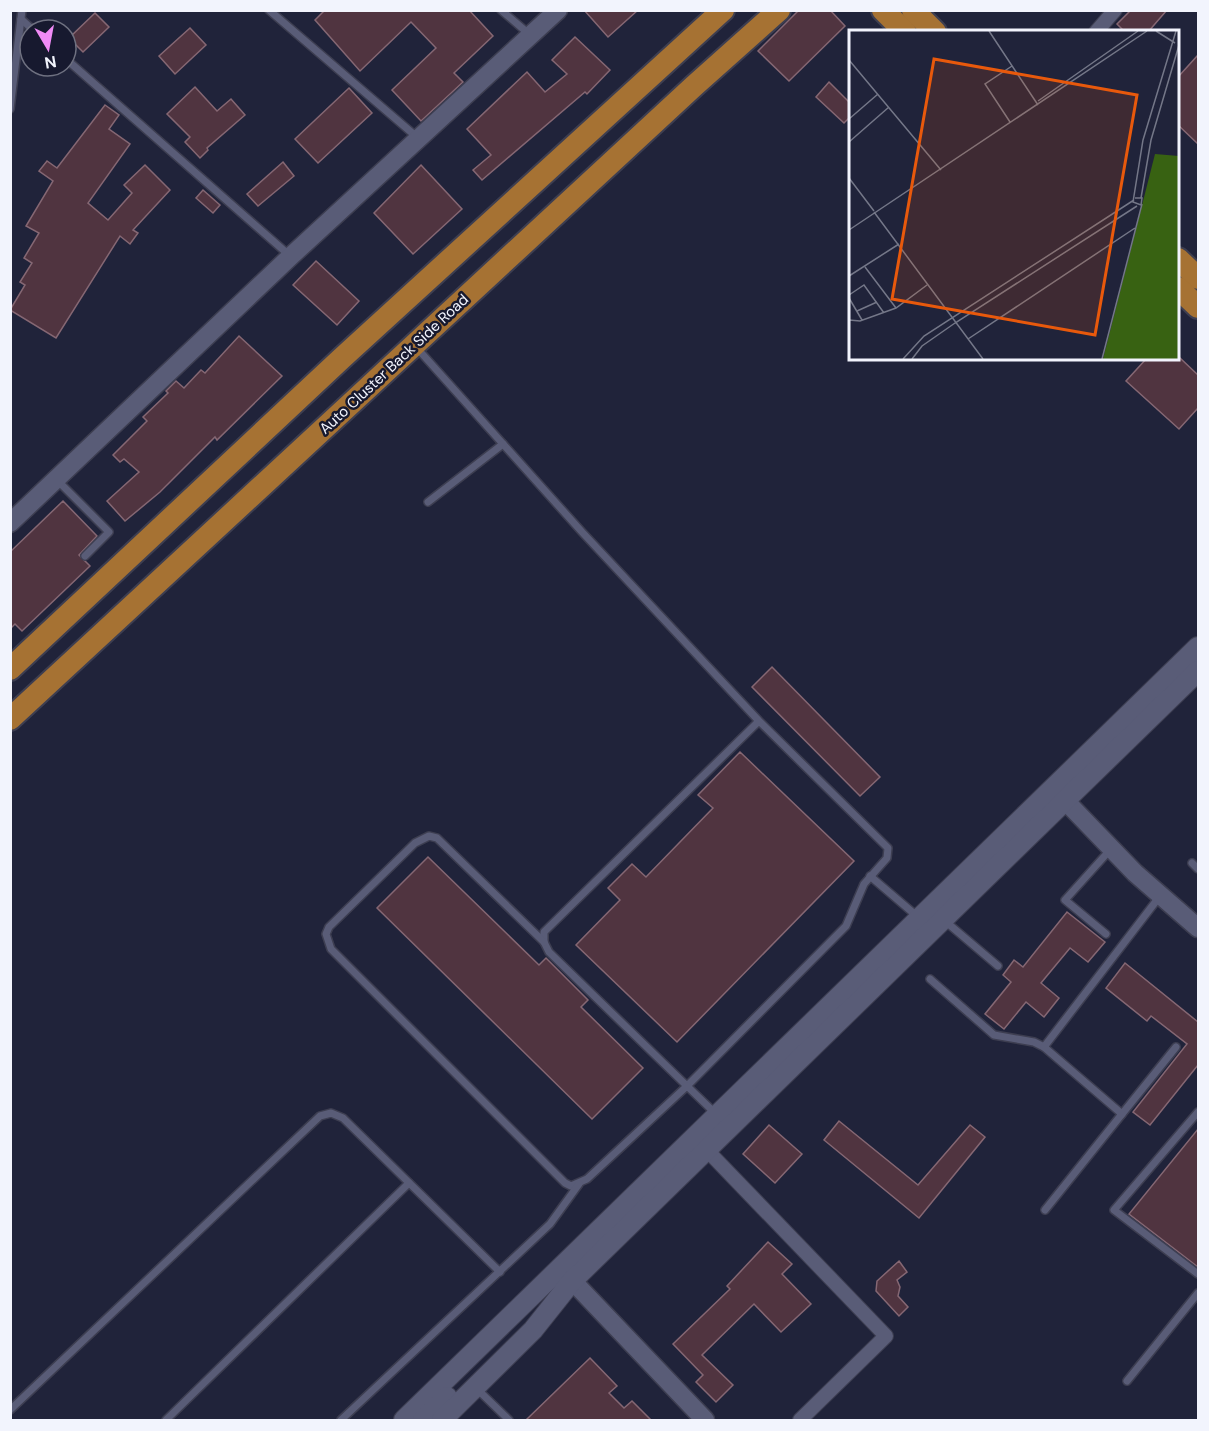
<svg xmlns="http://www.w3.org/2000/svg" width="1209" height="1431" font-family="'DM Sans',sans-serif">
	<style>
		.building { fill: #503440; stroke: #856773; stroke-width: 1.5 }
		.lines { fill: none; stroke-linecap: round; stroke-linejoin: round }
		.service-casing { stroke: #3d3e51; stroke-width: 10 }
		.minor-casing { stroke: #3d3e51; stroke-width: 16 }
		.tertiary-casing { stroke: #3d3e51; stroke-width: 21 }
		.secondary-casing { stroke: #3d3e51; stroke-width: 22 }
		.primary-casing { stroke: #3d3e51; stroke-width: 26 }
		.service { stroke: #595c77; stroke-width: 7 }
		.minor { stroke: #595c77; stroke-width: 14 }
		.tertiary { stroke: #595c77; stroke-width: 18 }
		.secondary { stroke: #595c77; stroke-width: 20 }
		.primary { stroke: #a67233; stroke-width: 22 }
		.labels { text-anchor: middle; dominant-baseline: central; stroke-width: 5; stroke-linejoin: round; paint-order: stroke }
		.street-label { font-size: 15px; fill: #f2f4fd; stroke: #17192f }
		.inset-road { fill: none; stroke: #747788; stroke-width: 1.5 }
		.view { fill: #e8590c; fill-opacity: 0.15; stroke: #e8590c; stroke-width: 3 }
		.inset-edge { fill: none; stroke: #f2f4fd; stroke-width: 3 }
	</style>
	<rect width="100%" height="100%" fill="#20233a"/>
	<g class="building">
		<path d="M325,10H469L493,36L454,73L463,82L421,121L392,90L436,48L411,22L360,71L315,20Z"/>
		<path d="M584,10H638L608,37Z"/>
		<path d="M799,10H830L845,26L789,81L758,51Z"/>
		<path d="M1131,10H1167L1148,32H1125L1117,24Z"/>
		<path d="M95,13L109,27L83,52L69,38Z"/>
		<path d="M190,28L206,45L175,74L159,56Z"/>
		<path d="M575,37L610,70L587,94L585,92L482,180L473,170L491,155L467,129L527,72L545,92L567,74L552,60Z"/>
		<path d="M1198,55V144L1178,125V77Z"/>
		<path d="M829,82L850,103V117L844,123L816,97Z"/>
		<path d="M195,87L217,111L231,99L245,115L207,148L208,150L200,158L185,142L190,137L167,114Z"/>
		<path d="M349,88L372,113L318,163L295,139Z"/>
		<path d="M105,105L119,115L109,129L130,144L88,203L108,220L132,193L124,185L145,165L170,190L133,230L138,233L130,244L120,236L56,338L10,310L25,285L20,282L32,263L24,258L39,233L26,226L53,181L39,171L47,161L57,168Z"/>
		<path d="M283,162L294,176L258,206L247,194Z"/>
		<path d="M421,165L462,209L413,254L374,213Z"/>
		<path d="M203,190L220,205L213,213L196,198Z"/>
		<path d="M316,261L359,301L337,325L293,285Z"/>
		<path d="M239,336L282,376L217,440L215,437L160,492L125,521L107,501L139,472L124,459L120,462L113,455L147,421L143,417L168,393L166,391L176,381L184,388L201,370L205,373Z"/>
		<path d="M1147,358H1180L1198,375V408L1179,429L1126,381Z"/>
		<path d="M63,501L97,536L79,555L90,566L22,631L15,624L10,629V552Z"/>
		<path d="M772,667L880,777L860,796L752,687Z"/>
		<path d="M740,752L854,861L677,1042L576,945L620,900L608,888L632,864L646,877L713,808L698,795Z"/>
		<path d="M428,857L539,965L546,958L588,1000L581,1007L643,1068L592,1119L377,908Z"/>
		<path d="M1067,912L1105,942L1088,962L1070,948L1041,983L1059,998L1044,1017L1026,1002L1004,1029L985,1014L1011,982L1003,975L1014,960L1023,967Z"/>
		<path d="M1125,963L1198,1022V1065L1150,1125L1133,1112L1187,1044L1151,1016L1147,1021L1106,988Z"/>
		<path d="M839,1121L918,1185L970,1125L985,1137L919,1218L824,1140Z"/>
		<path d="M769,1125L802,1154L775,1183L743,1154Z"/>
		<path d="M1198,1129V1267L1129,1214Z"/>
		<path d="M768,1242L792,1264L782,1274L811,1304L781,1332L754,1304L702,1355L733,1385L716,1402L696,1382L703,1375L673,1344L730,1289L727,1286Z"/>
		<path d="M899,1261L907,1272L897,1280L900,1287L898,1296L908,1307L899,1316L876,1291L877,1281Z"/>
		<path d="M590,1358L617,1386L609,1393L624,1408L632,1401L651,1420H526Z"/>
	</g>
	<g class="lines">
		<defs>
			<g id="service">
				<path d="M269,10L418,138"/>
				<path d="M501,10L529,34"/>
				<path d="M21,19L33,30"/>
				<path d="M66,59L289,255"/>
				<path d="M10,109L22,10"/>
				<path d="M416,347L582,532L759,721L888,848L887,858L864,884L846,926L687,1086L549,952L544,942V932L759,721"/>
				<path d="M58,481L109,532L85,556"/>
				<path d="M428,502L503,444"/>
				<path d="M1192,863L1198,869"/>
				<path d="M870,876L918,917"/>
				<path d="M945,921L998,966"/>
				<path d="M1106,934L1065,900L1110,850"/>
				<path d="M544,942L437,838L429,836L415,843L329,927L326,934L331,949L565,1183L571,1186L587,1179L687,1086L716,1114"/>
				<path d="M930,979L994,1035L1034,1042L1044,1047"/>
				<path d="M1198,1112L1114,1210L1198,1274"/>
				<path d="M1122,1114L1176,1047"/>
				<path d="M1045,1210L1122,1114L1044,1047L1160,896"/>
				<path d="M1127,1381L1198,1293"/>
				<path d="M477,1389L509,1420"/>
				<path d="M10,1410L320,1116L331,1113L343,1118L500,1272"/>
				<path d="M166,1420L409,1183"/>
				<path d="M341,1420L550,1224L579,1184"/>
			</g>
			<g id="minor">
				<path d="M1096,32L1115,10"/>
				<path d="M702,1145L886,1336L800,1420"/>
			</g>
			<g id="tertiary">
				<path d="M10,523L291,256L558,10"/>
				<path d="M1055,790L1135,873L1198,928"/>
				<path d="M564,1272L705,1420"/>
			</g>
			<g id="secondary">
				<path d="M404,1420L1198,647"/>
				<path d="M423,1420L447,1397"/>
				<path d="M442,1420L533,1330L572,1281L1198,671"/>
			</g>
			<g id="primary">
				<path d="M883,10L905,32"/>
				<path d="M913,10L935,32"/>
				<path d="M1178,259L1198,278"/>
				<path d="M1178,288L1198,307"/>
				<path d="M10,669L342,358L723,10"/>
				<path d="M10,719L694,86L779,10"/>
			</g>
		</defs>
		<use href="#service" class="service-casing"/>
		<use href="#minor" class="minor-casing"/>
		<use href="#tertiary" class="tertiary-casing"/>
		<use href="#secondary" class="secondary-casing"/>
		<use href="#primary" class="primary-casing"/>
		<use href="#service" class="service"/>
		<use href="#minor" class="minor"/>
		<use href="#tertiary" class="tertiary"/>
		<use href="#secondary" class="secondary"/>
		<use href="#primary" class="primary"/>
	</g>
	<g class="labels">
		<g class="street-label">
			<text transform="translate(394 364) rotate(-43)">Auto Cluster Back Side Road</text>
		</g>
	</g>
	<g transform="translate(849 30)">
		<rect width="330" height="330" fill="#20233a"/>
		<path d="M306,124L330,126V329H254Z" fill="#386212"/>
		<path class="inset-road" d="M140,1L189,75M307,1L326,13M0,30L92,140M189,71L289,1M0,89L29,64M161,92L136,54L163,36M0,112L40,77M0,148L25,181M286,168H293L292,175L284,172L294,110L327,1M292,168L302,110L330,15M25,182L134,329M0,200L298,1M16,237L47,278M0,246L50,214M0,265L15,255L35,283M0,268L13,290M8,281L28,272M0,290L11,291L47,278L78,255M119,309L286,198M54,329L75,306L285,170M63,329L73,316L106,293L288,176M253,329L293,174"/>
		<path class="view" d="M85,29L288,65L246,305L43,269Z"/>
		<rect width="330" height="330" class="inset-edge"/>
	</g>
	<rect width="1209" height="1431" fill="none" stroke="#f2f4fd" stroke-width="24"/>
	<g transform="translate(48 48) rotate(170)"><circle r="28" fill="#17192f" stroke="#6f7181" stroke-width="1.5"/>
	<path d="M0-4.5L10 22L0 15L-10 22Z" fill="#f08bf6"/>
	<text y="-9" font-size="16" font-weight="bold" text-anchor="middle" fill="#f2f4fd">N</text>
	</g>
</svg>
